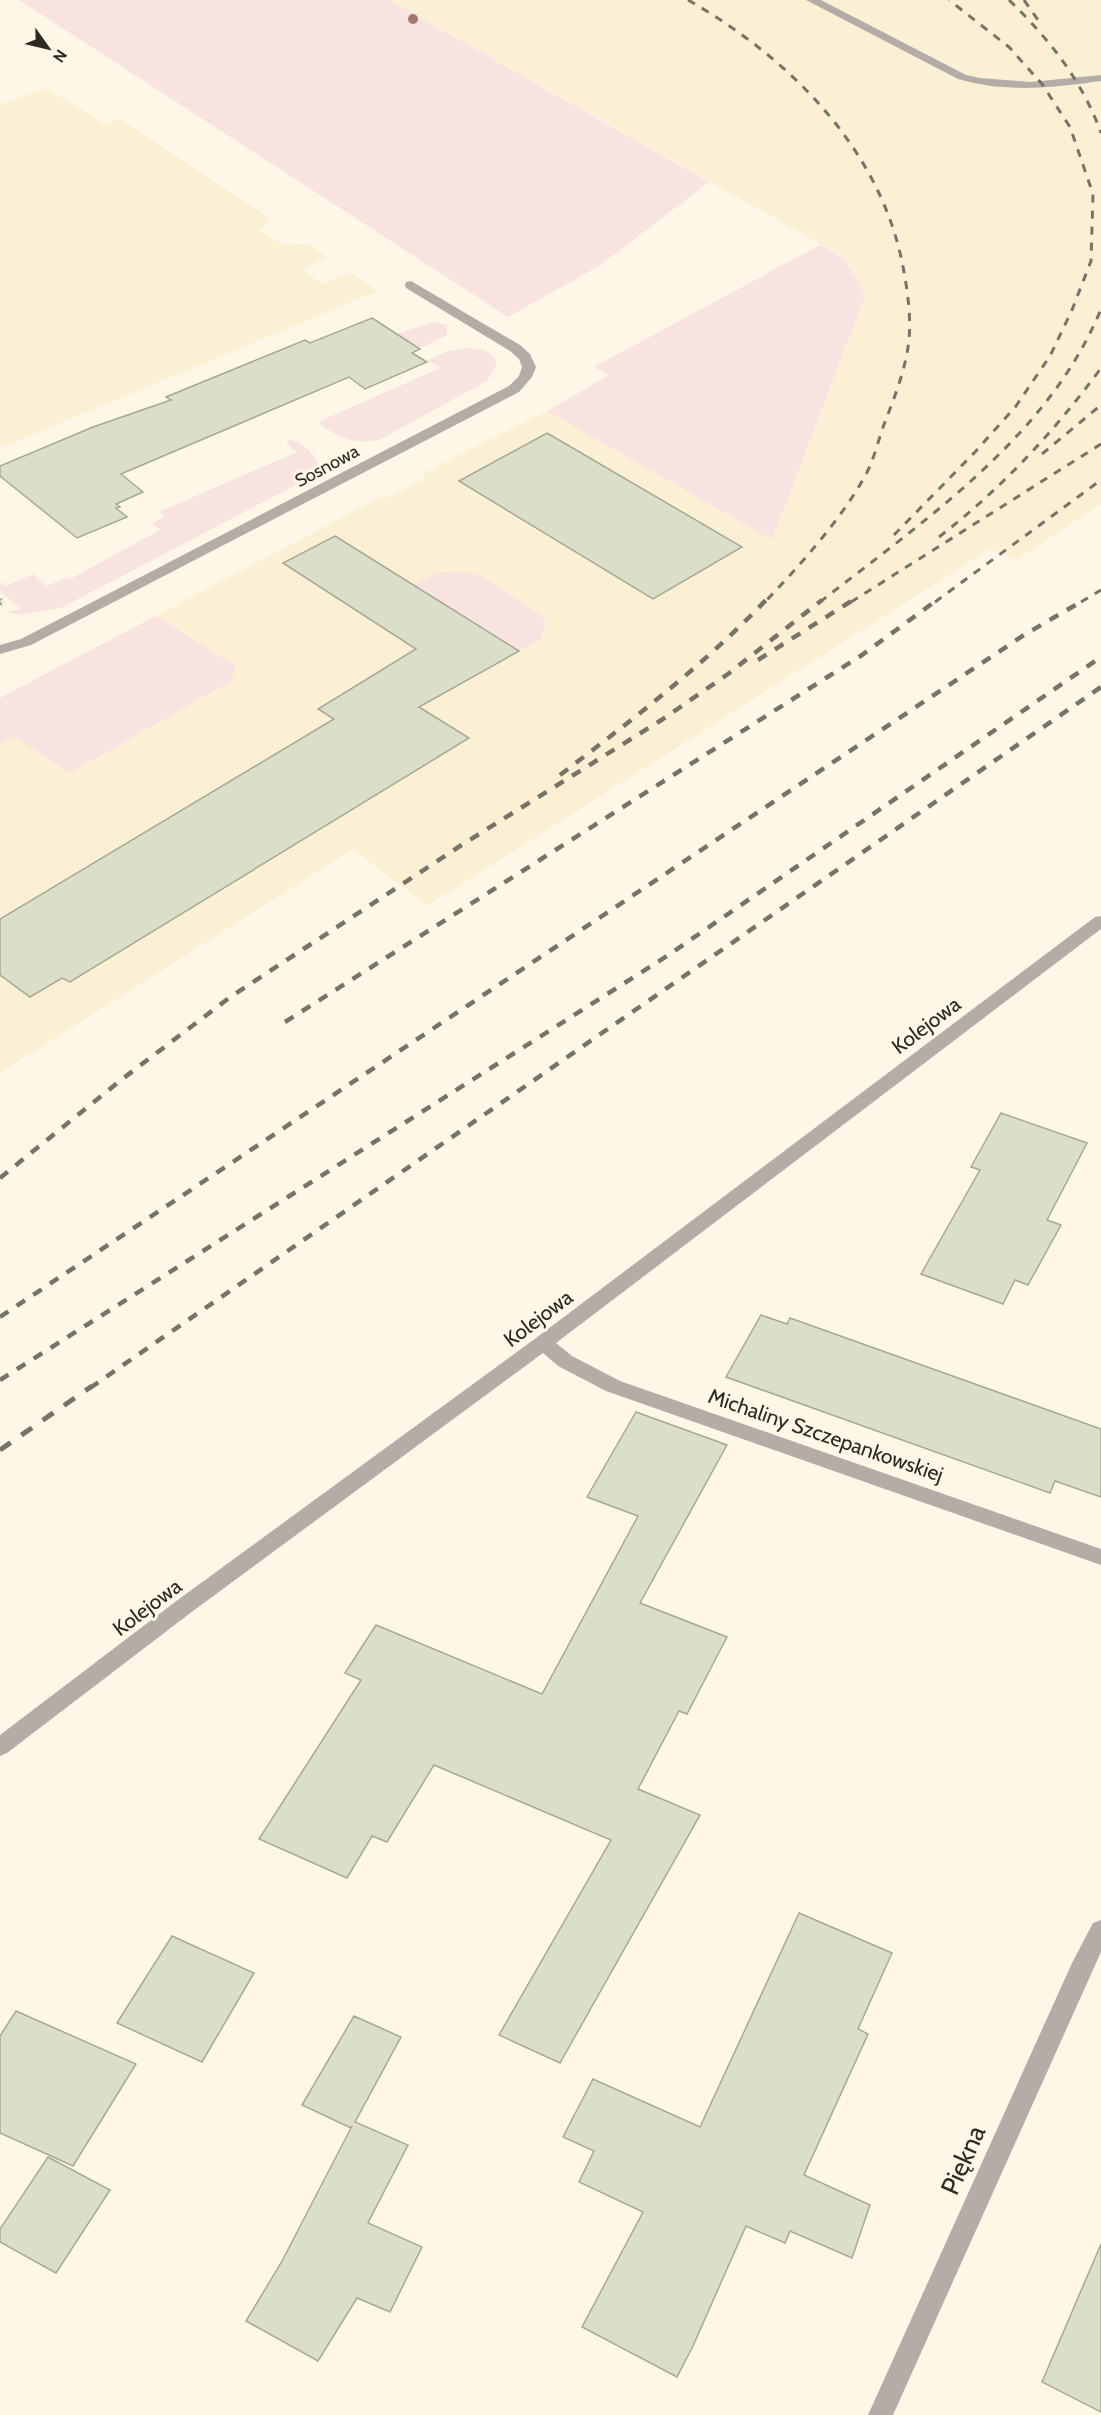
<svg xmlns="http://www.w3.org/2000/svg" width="1101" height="2415" font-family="Cabin,sans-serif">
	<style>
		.built { fill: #fbefd4 }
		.green { fill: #f9e3e0 }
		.building { fill: #dbdfca; stroke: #a6a996; stroke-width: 1.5 }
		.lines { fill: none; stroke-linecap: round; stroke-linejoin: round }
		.path-far1 { stroke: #918c80; stroke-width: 3; stroke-dasharray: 1 3; stroke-linecap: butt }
		.path { stroke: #918c80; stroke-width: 4; stroke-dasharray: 1.5 4.5; stroke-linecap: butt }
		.service { fill: #b4aca6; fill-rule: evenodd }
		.minor { fill: #b4aca6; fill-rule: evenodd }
		.rail-far2 { stroke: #787369; stroke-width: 3; stroke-dasharray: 8 8; stroke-linecap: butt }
		.rail-far1 { stroke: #787369; stroke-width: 4.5; stroke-dasharray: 10 10; stroke-linecap: butt }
		.rail { stroke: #787369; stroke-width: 5; stroke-dasharray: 13 13; stroke-linecap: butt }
		.tree { fill: #a5776f }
		.labels { text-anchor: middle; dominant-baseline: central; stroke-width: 6; stroke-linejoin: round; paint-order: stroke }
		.far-street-label { font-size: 18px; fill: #2d2922; stroke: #fef7e7 }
		.street-label { font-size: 21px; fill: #2d2922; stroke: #fef7e7 }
		.near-street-label { font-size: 26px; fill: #2d2922; stroke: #fef7e7 }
	</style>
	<rect width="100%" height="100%" fill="#fef7e7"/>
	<g class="built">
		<path d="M389,0H1101V504L1017,560L990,549L427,906L353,849L0,1073V698L381,497H390L426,478L422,474L547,411L772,540L865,296L845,258Z"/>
		<path d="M47,88L105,124L120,119L269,218L260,231L283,245L309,244L327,257L302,269L322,284L351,273L378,291L0,448V104Z"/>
	</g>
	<g class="green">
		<path d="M19,0H389L709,182L599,266L508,317Z"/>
		<path d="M820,245L845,259L865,296L772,540L547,411L609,375L594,367Z"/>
		<path d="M433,322L447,325V335L419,349L397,334Z"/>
		<path d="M467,348C480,349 492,350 497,363L487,381L379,440C352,444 339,439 318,422L440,368L428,360L446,352Z"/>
		<path d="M289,440C304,441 314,455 320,467L311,477L61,608L21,615L7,612L21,609L0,591V582L5,586L33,574L47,586L63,579L72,578L160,530L152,523L164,517L159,512L297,452L287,443Z"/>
		<path d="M456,571L481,576L541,616L546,623L540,640L519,651L414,585L438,573Z"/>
		<path d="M156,616L236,666L231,681L70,773L14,737L0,745V698Z"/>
	</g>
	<g class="building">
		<path d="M372,318L420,349L412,353L427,362L365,389L349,377L121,474L143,492L116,504L120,507L116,508L127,517L77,538L0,476V466L93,427L171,400L166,397L305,340L310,343Z"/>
		<path d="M547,433L742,547L653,599L459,481Z"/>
		<path d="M335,536L519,651L419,707L469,738L70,982L62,978L30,997L0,975V919L334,719L318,709L416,649L283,563Z"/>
		<path d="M1001,1113L1087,1143L1047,1220L1061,1225L1028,1285L1015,1280L1003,1304L921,1274L980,1170L971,1167Z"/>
		<path d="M761,1315L787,1324L790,1318L1101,1429V1497L1055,1481L1050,1493L726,1377Z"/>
		<path d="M636,1412L727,1445L640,1603L727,1637L687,1714L679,1711L638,1789L700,1815L560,2063L499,2035L611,1840L434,1765L387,1842L372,1836L347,1878L259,1839L361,1680L345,1673L376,1625L542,1694L638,1516L587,1497Z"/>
		<path d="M799,1913L892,1953L858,2029L868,2034L804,2175L870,2205L852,2258L790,2231L785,2243L746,2226L693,2346L677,2377L582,2327L643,2212L579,2182L594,2151L563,2137L593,2079L700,2127Z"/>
		<path d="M172,1936L254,1973L202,2062L117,2023Z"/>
		<path d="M16,2011L136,2064L73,2166L0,2133V2036Z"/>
		<path d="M354,2016L401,2037L355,2122L408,2145L368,2223L422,2247L390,2312L357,2298L318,2361L246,2321L281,2263L352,2126L351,2128L302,2105Z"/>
		<path d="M48,2157L110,2190L56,2273L0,2242V2229Z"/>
		<path d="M1101,2244V2412L1042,2382Z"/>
	</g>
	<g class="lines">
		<path class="path-far1" d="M0,599L3,602"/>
		<path class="path" d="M0,604L3,602L1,600"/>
		<path class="service" d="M806,0H821L966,75L980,78L1031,82L1101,75V81C1052,88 1006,93 958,79Z"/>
		<g class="minor">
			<path d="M411,281L520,345L530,354L536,367L532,377L519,392L31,645L0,654V645L21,639L509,386L519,376L522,367L519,359L510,351L406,288L405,285L406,282Z"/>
			<path d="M1101,916V929L556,1343L572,1356L620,1381L1101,1549V1565L606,1391L558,1366L543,1353L189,1614L7,1753L0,1756V1735L175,1602L536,1338L1095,917Z"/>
			<path d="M1101,1920V1952L893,2415H868L1072,1963L1093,1923Z"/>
		</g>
		<g class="rail-far2">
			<path d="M688,0C791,59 883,151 904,272C908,294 911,318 909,340C906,368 895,396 885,422C878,440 874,461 864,478C839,522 800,565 765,602"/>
			<path d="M1009,0C1049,39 1082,80 1101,133"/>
			<path d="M1024,0L1038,20"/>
			<path d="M1042,454L1101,405"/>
			<path d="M894,535L976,451L1016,406L1050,356L1072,310L1091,261L1093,194L1070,127L1042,84L1009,47L949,0"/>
			<path d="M939,537C1002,488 1054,432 1101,368"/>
			<path d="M820,602C925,520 1049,436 1101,309"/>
			<path d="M851,602L1101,444"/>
			<path d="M935,602L1101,480"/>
			<path d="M1081,602L1101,590"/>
		</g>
		<g class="rail-far1">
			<path d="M758,660L853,600"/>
			<path d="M560,775C632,720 704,665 766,600"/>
			<path d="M285,1022L862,655L937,600"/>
			<path d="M0,1178L121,1080L229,998L460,846L663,719L728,674L822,600"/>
			<path d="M0,1317L1024,635L1084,600"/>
			<path d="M0,1380L667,956L1101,657"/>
			<path d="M90,1388L1101,687"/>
		</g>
		<path class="rail" d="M0,1450L92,1386"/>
	</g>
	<circle class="tree" cx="413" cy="19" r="5"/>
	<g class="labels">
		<g class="far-street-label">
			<text transform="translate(327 466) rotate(-28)">Sosnowa</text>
		</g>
		<g class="street-label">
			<text transform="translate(926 1025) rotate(-37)">Kolejowa</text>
			<text transform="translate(538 1318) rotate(-37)">Kolejowa</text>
			<text transform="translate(826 1435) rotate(19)">Michaliny Szczepankowskiej</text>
			<text transform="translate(147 1607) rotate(-37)">Kolejowa</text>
		</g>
		<g class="near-street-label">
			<text transform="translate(963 2160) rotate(-66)">Piękna</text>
		</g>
	</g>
	<g transform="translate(48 48) rotate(124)" stroke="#fef7e7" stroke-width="4.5" paint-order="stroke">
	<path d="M0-4.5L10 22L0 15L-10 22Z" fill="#2d2922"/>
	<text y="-9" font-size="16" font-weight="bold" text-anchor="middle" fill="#2d2922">N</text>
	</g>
</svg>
